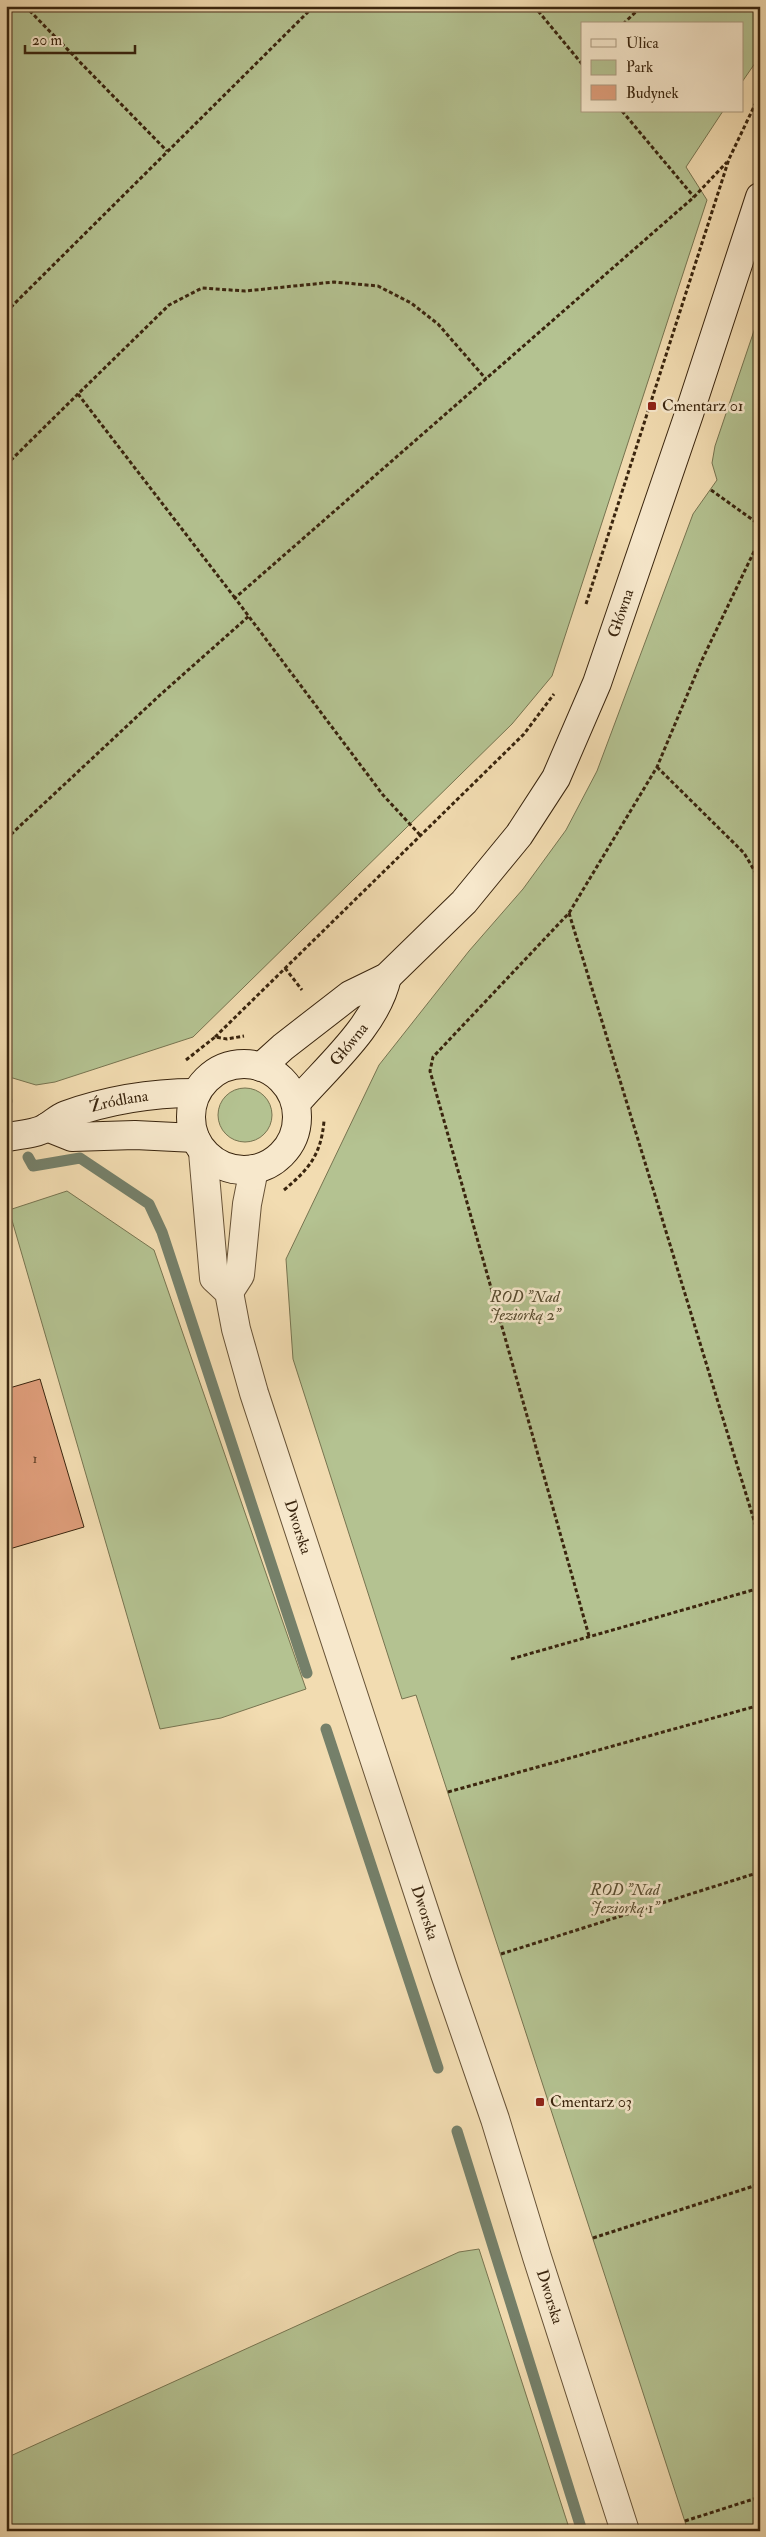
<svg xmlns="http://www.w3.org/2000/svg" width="766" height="2537" font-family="'IM FELL Double Pica',serif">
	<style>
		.green { fill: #b4c291; stroke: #777450 }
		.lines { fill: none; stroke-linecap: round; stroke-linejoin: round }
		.stream { stroke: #75806a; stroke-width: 11 }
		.building { fill: #de9d7a; stroke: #3a250e }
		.tertiary-casing { stroke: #685337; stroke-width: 30 }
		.secondary-casing { stroke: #3a250e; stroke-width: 30 }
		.path { stroke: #3a250e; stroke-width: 3; stroke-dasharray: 4 2.5; stroke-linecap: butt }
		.tertiary { stroke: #f7e8cc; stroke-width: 28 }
		.secondary { stroke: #f7e8cc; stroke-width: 28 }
		.poi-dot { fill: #8f2418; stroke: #f7e8cc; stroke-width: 2 }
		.labels { text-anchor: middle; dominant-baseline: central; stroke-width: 5; stroke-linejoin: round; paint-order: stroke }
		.number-label { font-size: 14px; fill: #634329 }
		.poi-label { font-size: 16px; fill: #3a250e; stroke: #f7e8cc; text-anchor: start }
		.street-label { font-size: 16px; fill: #3a250e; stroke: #f7e8cc }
		.park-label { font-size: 16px; font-style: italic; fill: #584c2f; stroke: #f7e8cc }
	</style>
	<rect width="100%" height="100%" fill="#f2dcb1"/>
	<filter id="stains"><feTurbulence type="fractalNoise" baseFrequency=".004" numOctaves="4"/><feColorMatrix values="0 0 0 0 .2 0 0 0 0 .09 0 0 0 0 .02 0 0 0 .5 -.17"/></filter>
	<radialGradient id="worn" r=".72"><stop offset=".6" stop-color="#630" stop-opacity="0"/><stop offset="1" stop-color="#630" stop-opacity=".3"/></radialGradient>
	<g class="green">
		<path d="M6,6H760V56L742,82V24H582V111H723L686,167L707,200L552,676L512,724L193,1037L55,1082L36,1085L6,1076Z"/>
		<path d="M760,313V2531H688L416,1695L402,1699L293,1359L286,1259L379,1065L469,951L523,889L566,830L597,771L693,514L717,480L712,463L715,446Z"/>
		<circle cx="245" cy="1115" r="27"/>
		<path d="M67,1191L154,1250L306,1689L221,1718L160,1729L9,1210Z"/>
		<path d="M479,2249L570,2531H6V2458L459,2252Z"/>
	</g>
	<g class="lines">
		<g class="stream">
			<path d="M6,1101H7"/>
			<path d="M28,1157L33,1166L80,1158L149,1204L162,1232L307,1673"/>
			<path d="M326,1729L438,2068"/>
			<path d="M457,2131L582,2531"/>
		</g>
	</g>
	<path class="building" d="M40,1379L84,1527L6,1550V1389Z"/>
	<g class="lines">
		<defs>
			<g id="tertiary">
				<path id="s1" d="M203,1152L214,1278L229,1292L236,1329L254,1393L445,1974L495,2119L537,2257L625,2531"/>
				<path d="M229,1292L240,1275L247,1204L254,1169"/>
			</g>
			<g id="secondary">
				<circle cx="244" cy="1117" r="53"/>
				<path id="s2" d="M261,1067L283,1047L350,995L387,977L464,902L519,835L556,778L597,683L689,414L760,197"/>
				<path id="s3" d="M296,1103C327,1067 377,1025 387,977"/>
				<path d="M47,1127L72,1137L135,1135L195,1138"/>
				<path id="s4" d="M6,1137C18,1135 37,1134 47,1127C54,1123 58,1118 66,1115C108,1100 151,1093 195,1093"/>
			</g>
		</defs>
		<use href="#tertiary" class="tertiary-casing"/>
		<use href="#secondary" class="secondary-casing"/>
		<g class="path">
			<path d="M25,6L167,151"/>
			<path d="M534,6L582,64"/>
			<path d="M623,24L642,6"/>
			<path d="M622,111L694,197"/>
			<path d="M6,312L314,6"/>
			<path d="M6,465L78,394"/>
			<path d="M711,490L760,525"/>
			<path d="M235,598L78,394L169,305L202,288L245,291L334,282L378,286L411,303L438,324L486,379"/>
			<path d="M586,604L729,159L760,94"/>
			<path d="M657,767L744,853L760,880"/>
			<path d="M420,835L383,795L235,598L694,197L727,162"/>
			<path d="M6,839L160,695L249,616"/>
			<path d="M569,913L760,1540"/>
			<path d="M285,968L302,990"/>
			<path d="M215,1037L524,734L554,694"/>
			<path d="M186,1060L215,1037L227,1039L244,1036"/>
			<path d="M284,1190C309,1169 321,1155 324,1121"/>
			<path d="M589,1636L430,1071L433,1057L569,913L657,767L701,662L760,539"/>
			<path d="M511,1659L760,1588"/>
			<path d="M448,1792L760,1705"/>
			<path d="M501,1954L760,1872"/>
			<path d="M593,2238L760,2184"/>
			<path d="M685,2521L760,2497"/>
		</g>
		<use href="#tertiary" class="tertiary"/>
		<use href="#secondary" class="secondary"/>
	</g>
	<g class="poi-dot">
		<rect x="647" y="401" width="10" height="10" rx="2.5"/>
		<rect x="535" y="2097" width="10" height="10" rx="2.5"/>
	</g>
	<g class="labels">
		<g class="number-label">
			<text x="35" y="1458">1</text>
		</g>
		<g class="poi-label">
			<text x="662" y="406">Cmentarz 01</text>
			<text x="550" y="2102">Cmentarz 03</text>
		</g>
		<g class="street-label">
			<text stroke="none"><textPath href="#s2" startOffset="595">Główna</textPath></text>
			<text stroke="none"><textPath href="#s3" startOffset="79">Główna</textPath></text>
			<text stroke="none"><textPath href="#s4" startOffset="120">Źródlana</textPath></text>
			<text stroke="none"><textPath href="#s1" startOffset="392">Dworska</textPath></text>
			<text stroke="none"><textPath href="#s1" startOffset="798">Dworska</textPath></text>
			<text stroke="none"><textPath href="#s1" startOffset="1202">Dworska</textPath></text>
		</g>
		<g class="park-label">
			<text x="525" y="1297">ROD "Nad<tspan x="525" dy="18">Jeziorką 2"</tspan></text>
			<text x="625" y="1890">ROD "Nad<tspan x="625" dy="18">Jeziorką 1"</tspan></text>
		</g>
	</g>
	<rect width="766" height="2537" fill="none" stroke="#f2dcb1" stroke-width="25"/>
	<rect x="8" y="8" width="751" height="2522" fill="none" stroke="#3a250e" stroke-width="2.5"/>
	<rect x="12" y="12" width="741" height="2512" fill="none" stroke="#3a250e"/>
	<rect x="581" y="22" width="162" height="90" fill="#f7e8cc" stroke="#ab9a80"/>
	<rect x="591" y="39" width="25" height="8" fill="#f7e8cc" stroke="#ab9a80"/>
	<text x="626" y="48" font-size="15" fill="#3a250e">Ulica</text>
	<rect x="591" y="60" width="25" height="15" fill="#b4c291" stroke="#ab9a80"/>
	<text x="626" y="72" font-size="15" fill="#3a250e">Park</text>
	<rect x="591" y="85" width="25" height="15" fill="#de9d7a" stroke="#ab9a80"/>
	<text x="626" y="98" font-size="15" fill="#3a250e">Budynek</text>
	<path d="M25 45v8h110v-8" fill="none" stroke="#3a250e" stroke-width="2.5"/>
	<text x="32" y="45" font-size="15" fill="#3a250e" stroke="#f7e8cc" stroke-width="4" paint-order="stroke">20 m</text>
	<rect width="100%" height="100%" filter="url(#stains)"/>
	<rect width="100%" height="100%" fill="url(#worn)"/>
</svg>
